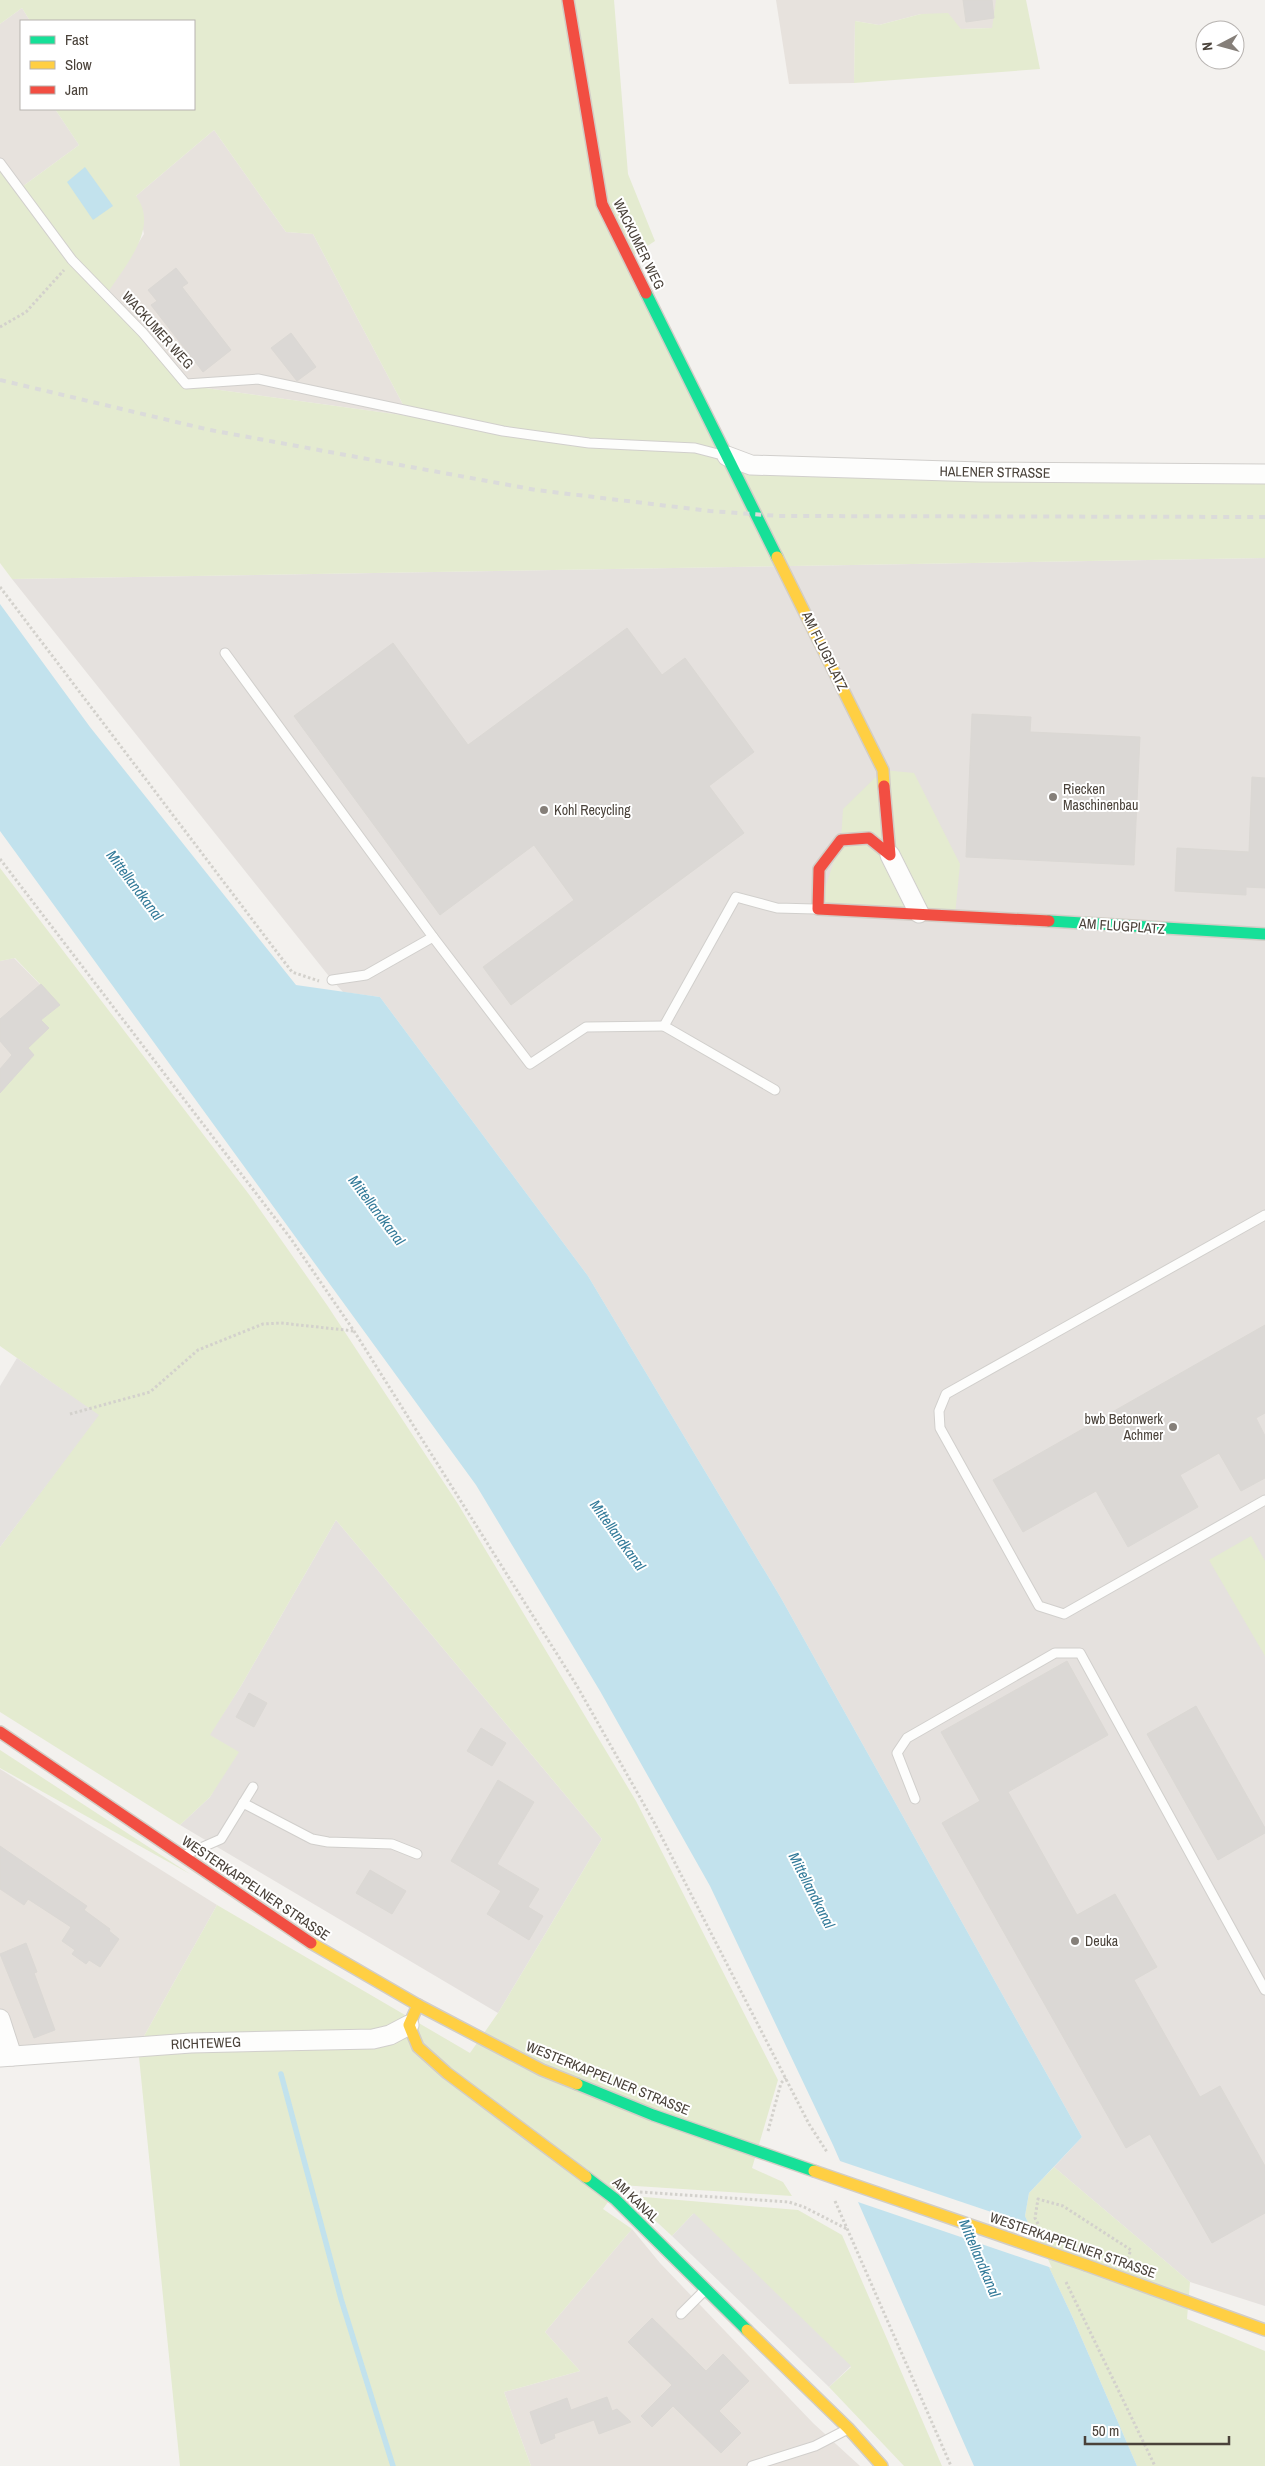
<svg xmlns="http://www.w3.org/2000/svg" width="1265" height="2466" font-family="'Archivo Narrow',sans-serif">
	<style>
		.residential { fill: #e7e2dd }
		.industrial { fill: #e5e1de }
		.green { fill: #e4ebd0; fill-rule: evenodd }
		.parking { fill: #e5e2df }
		.water { fill: #c2e2ed }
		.pier { fill: #f3f1ee }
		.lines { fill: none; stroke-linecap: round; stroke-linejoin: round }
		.stream { stroke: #c2e2ed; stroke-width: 5.5 }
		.building { fill: #dbd8d5; stroke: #dbd8d4 }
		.lane-casing { stroke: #d1cfcc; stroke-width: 11 }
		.street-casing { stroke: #d1cfcc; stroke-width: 21 }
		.fast-casing { stroke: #d2cdc6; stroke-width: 14 }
		.slow-casing { stroke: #d2cdc6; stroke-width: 14 }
		.jam-casing { stroke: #d2cdc6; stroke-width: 14 }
		.path { stroke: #d3d1cc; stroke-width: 3; stroke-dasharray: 2.5 2.5; stroke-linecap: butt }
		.lane { stroke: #fdfdfc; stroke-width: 9 }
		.street { stroke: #fdfdfc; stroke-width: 19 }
		.fast { stroke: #16e098; stroke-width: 11 }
		.slow { stroke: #ffcf43; stroke-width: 11 }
		.jam { stroke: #f24e42; stroke-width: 11 }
		.rail { stroke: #dbdbda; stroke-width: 4; stroke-dasharray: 6 6; stroke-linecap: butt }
		.slow-bridge-casing { stroke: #d2cdc6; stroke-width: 14; stroke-linecap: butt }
		.slow-bridge { stroke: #ffcf43; stroke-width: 11 }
		.poi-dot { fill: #857f79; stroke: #fff; stroke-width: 2 }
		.labels { text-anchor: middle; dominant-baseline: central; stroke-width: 4; stroke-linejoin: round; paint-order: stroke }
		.street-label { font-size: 14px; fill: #4a423a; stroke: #fff }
		.poi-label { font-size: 14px; fill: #4a423a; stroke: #fff; text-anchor: start }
		.water-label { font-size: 15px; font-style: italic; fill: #327a99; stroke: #fff }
	</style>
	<rect width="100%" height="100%" fill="#f3f1ee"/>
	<g class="residential">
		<path d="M776,0H996L997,6L993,28L961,29L921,14L879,25L855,21L854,83L789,84Z"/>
		<path d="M22,8L30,21H21V109H55L79,145L19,189L0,163V24Z"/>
		<path d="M214,130L286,232L313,234L409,416L191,386L107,293L144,234L136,196Z"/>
		<path d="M14,958L60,1005L41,1019L49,1028L28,1048L34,1055L0,1093V961Z"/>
		<path d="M0,1769L217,1905L138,2047L0,2052Z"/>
		<path d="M632,2229L660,2263L813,2423L860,2466H531L504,2392L580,2371L545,2332Z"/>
	</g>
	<g class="industrial">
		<path d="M1265,558V2306L1190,2282L1054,2167L1082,2137L781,1598L588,1276L380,997L343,992L332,980L12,579Z"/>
		<path d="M336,1520L602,1839L498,2013L180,1825L210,1797L236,1751L209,1735L241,1686Z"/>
	</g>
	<g class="green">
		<path d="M0,0H614L628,174L655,241L629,258L727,456L1265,474V558L12,579L0,563V163L19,189L79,145L55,109H194V21H30L22,8L0,24ZM214,130L286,232L313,234L409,416L191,386L107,294C125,265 160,228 136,196Z"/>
		<path d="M996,0H1026L1040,69L854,83L855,21L879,25L921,14L948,13L961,29L992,28Z"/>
		<path d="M883,770L914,773L960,864L955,915L818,909L841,840L843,809Z"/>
		<path d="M0,868L251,1197L327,1305L458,1504L636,1801L778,2080L752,2168L783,2182L792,2196L620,2185L603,2209L632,2229L545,2332L580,2371L504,2392L531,2466H180L138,2047L217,1905L470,2053L498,2013L602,1839L336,1520L241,1686L210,1735L239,1752L210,1797L180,1825L0,1712V1547L98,1415L0,1346V1093L34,1055L28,1048L49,1028L41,1020L60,1005L15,958L0,961Z"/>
		<path d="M1251,1536L1265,1561V1656L1209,1560Z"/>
		<path d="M0,1750L190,1874L0,1768Z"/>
		<path d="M1054,2167L1190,2282L1187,2319L1265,2351V2466H1137L1072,2316L1025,2216L1029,2193Z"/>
		<path d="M644,2197L798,2210L842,2235L942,2466H904L829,2387L851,2367L693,2214L672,2236L633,2200Z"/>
	</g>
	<g class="parking">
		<path d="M17,1358L99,1415L0,1547V1386Z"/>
		<path d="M694,2213L851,2366L829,2387L672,2236Z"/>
	</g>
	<g class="water">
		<path d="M85,167L113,206L93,220L67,182Z"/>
		<path d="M0,604L90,727L296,985L380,997L588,1276L781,1598L1082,2137L1029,2193L1025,2216L1072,2316L1137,2466H974L833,2145L710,1886L600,1691L476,1485L0,831Z"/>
	</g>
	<path class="pier" d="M837,2160L1033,2226L1052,2268L855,2201Z"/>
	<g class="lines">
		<path class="stream" d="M281,2074L341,2299L393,2466"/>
	</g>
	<g class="building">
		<path d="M963,0H992L994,18L966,22Z"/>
		<path d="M176,268L188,283L182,287L231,350L203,372L151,305L157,301L148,290Z"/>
		<path d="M291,333L316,367L297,381L271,348Z"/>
		<path d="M627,628L662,675L685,658L754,752L709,786L744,833L511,1005L483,967L574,900L534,845L440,915L294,716L393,643L468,745Z"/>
		<path d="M972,714L1031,717L1030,732L1140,737L1134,865L966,857Z"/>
		<path d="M1252,777L1265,778V888L1246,887V895L1175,891L1177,848L1249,852Z"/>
		<path d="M41,984L60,1005L41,1020L49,1028L28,1048L34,1055L0,1093V1069L12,1055L0,1041V1019Z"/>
		<path d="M1265,1325V1413L1256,1418L1265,1436V1478L1241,1491L1219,1453L1180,1475L1198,1507L1128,1547L1096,1491L1023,1532L993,1480Z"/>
		<path d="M1067,1661L1108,1735L1008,1792L1077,1915L1115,1894L1157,1967L1134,1980L1200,2097L1220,2086L1265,2166V2213L1212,2243L1150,2134L1126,2148L942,1823L980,1801L941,1732Z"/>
		<path d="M249,1693L267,1703L254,1727L236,1717Z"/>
		<path d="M1196,1706L1265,1828V1833L1218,1860L1147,1734Z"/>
		<path d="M481,1728L506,1743L492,1766L467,1751Z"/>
		<path d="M498,1780L534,1802L497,1864L539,1889L528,1907L543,1916L529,1940L487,1914L501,1891L451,1861Z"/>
		<path d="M0,1846L87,1906L84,1910L110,1929L109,1931L119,1939L100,1967L89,1960L86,1964L72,1954L75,1950L62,1941L71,1927L28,1899L24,1905L0,1889Z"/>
		<path d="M370,1870L406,1891L392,1914L356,1893Z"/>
		<path d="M26,1943L37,1972L34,1973L55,2030L34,2038L0,1954Z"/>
		<path d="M652,2318L706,2371L723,2354L749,2381L719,2411L741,2433L721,2453L673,2406L652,2427L641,2416L672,2385L628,2342Z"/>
		<path d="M607,2397L612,2411L617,2409L631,2422L599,2434L594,2420L554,2434L555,2438L541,2444L530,2412L567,2398L571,2410Z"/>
	</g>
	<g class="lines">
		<defs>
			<g id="lane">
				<path d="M0,163L72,260L143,333L186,384L258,379L503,431L589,443L695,448L722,455"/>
				<path d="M225,653L433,937L530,1064L586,1027L664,1026"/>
				<path d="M332,980L366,975L433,937"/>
				<path d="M775,1090L664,1026L736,897L777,908L815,909"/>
				<path d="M1265,1215L946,1394L939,1411L940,1428L1039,1606L1064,1614L1265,1500"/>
				<path d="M915,1799L897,1753L907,1738L1055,1653H1080L1265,1990"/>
				<path d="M243,1803L312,1839L328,1842L392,1844L417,1854"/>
				<path d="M187,1854L221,1839L253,1787"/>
				<path d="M681,2314L703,2292"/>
				<path d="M752,2466L815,2446L846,2430"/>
			</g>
			<g id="street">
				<path d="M727,456L751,465L981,472L1265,474"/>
				<path d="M890,855L919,913"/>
				<path d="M0,2019L12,2056"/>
				<path d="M0,2057L191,2043L373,2039L390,2035L409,2025"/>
			</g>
			<g id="fast">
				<path d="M646,293L777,557"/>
				<path d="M1049,921L1265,934"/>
				<path d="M577,2084L653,2115L814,2171"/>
				<path d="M586,2177L615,2199L747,2330"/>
			</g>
			<g id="slow">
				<path d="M777,557L883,770L884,786"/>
				<path d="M311,1943L418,2005L542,2070L577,2084"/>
				<path d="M418,2005L409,2025L418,2047L447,2073L586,2177"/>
				<path d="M1086,2265L1265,2330"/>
				<path d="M747,2330L848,2428L882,2466"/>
			</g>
			<g id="jam">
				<path d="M568,0L602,204L646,293"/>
				<path d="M884,786L890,855L869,838L841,840L819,869L818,909L1049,921"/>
				<path d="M0,1732L311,1943"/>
			</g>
		</defs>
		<use href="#lane" class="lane-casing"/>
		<use href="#street" class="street-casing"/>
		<use href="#fast" class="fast-casing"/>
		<use href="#slow" class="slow-casing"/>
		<use href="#jam" class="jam-casing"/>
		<g class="path">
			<path d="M0,327L26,312L64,270"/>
			<path d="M0,587L292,972L319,981"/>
			<path d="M0,859L291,1239L354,1331L577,1686L655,1824L809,2124L827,2152"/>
			<path d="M70,1414L150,1392L198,1350L263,1324L281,1323L354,1331"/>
			<path d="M768,2131L781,2083L786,2078"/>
			<path d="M640,2192L789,2202L804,2207L847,2229"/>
			<path d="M835,2201L951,2466"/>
			<path d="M1038,2224L1035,2218L1038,2199L1063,2206L1131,2250L1128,2257"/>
			<path d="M1066,2282L1155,2466"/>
		</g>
		<use href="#lane" class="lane"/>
		<use href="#street" class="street"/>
		<use href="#fast" class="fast"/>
		<use href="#slow" class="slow"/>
		<use href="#jam" class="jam"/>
		<path class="rail" d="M0,380L210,430L536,490L710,511L779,516L1265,517"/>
		<defs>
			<path id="slow-bridge" d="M814,2171L1086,2265"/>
		</defs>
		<use href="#slow-bridge" class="slow-bridge-casing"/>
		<use href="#slow-bridge" class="slow-bridge"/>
	</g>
	<g class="poi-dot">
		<circle cx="1053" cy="797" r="5"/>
		<circle cx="544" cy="810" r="5"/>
		<circle cx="1173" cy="1427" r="5"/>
		<circle cx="1075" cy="1941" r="5"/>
	</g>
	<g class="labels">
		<g class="street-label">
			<text transform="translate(639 244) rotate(64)">WACKUMER WEG</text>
			<text transform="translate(158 330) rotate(48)">WACKUMER WEG</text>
			<text transform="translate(995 472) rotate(1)">HALENER STRASSE</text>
			<text transform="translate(825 651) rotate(64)">AM FLUGPLATZ</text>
			<text transform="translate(1122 926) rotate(4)">AM FLUGPLATZ</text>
			<text transform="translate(256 1888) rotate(34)">WESTERKAPPELNER STRASSE</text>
			<text transform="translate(206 2043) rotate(-2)">RICHTEWEG</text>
			<text transform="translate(608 2078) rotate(22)">WESTERKAPPELNER STRASSE</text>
			<text transform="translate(636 2200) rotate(44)">AM KANAL</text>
			<text transform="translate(1073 2245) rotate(19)">WESTERKAPPELNER STRASSE</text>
		</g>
		<g class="poi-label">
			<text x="1063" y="789">Riecken<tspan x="1063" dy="16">Maschinenbau</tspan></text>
			<text x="554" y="810">Kohl Recycling</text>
			<text x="1163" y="1419" text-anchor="end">bwb Betonwerk<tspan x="1163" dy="16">Achmer</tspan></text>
			<text x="1085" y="1941">Deuka</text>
		</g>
		<g class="water-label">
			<text transform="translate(135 885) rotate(53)">Mittellandkanal</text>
			<text transform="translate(377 1210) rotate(53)">Mittellandkanal</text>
			<text transform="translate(618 1535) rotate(54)">Mittellandkanal</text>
			<text transform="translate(812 1890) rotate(63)">Mittellandkanal</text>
			<text transform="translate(980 2258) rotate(67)">Mittellandkanal</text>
		</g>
	</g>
	<rect x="20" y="20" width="175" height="90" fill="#ffffff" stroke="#b7b3b0"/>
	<rect x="30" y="36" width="25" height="8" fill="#16e098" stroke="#b7b3b0"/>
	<text x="65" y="45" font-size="15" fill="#4a423a">Fast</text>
	<rect x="30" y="61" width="25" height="8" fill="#ffcf43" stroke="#b7b3b0"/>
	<text x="65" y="70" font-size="15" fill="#4a423a">Slow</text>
	<rect x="30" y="86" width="25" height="8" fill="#f24e42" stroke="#b7b3b0"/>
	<text x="65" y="95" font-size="15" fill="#4a423a">Jam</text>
	<g transform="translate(1220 45) rotate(264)"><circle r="24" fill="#ffffff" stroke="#b7b3b0"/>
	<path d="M0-4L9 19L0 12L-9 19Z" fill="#857f79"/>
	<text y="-8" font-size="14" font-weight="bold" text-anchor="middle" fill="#4a423a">N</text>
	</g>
	<path d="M1085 2436v8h144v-8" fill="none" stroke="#4a423a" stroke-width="2.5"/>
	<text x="1092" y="2436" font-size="15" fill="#4a423a" stroke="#ffffff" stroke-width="4" paint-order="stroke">50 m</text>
</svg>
